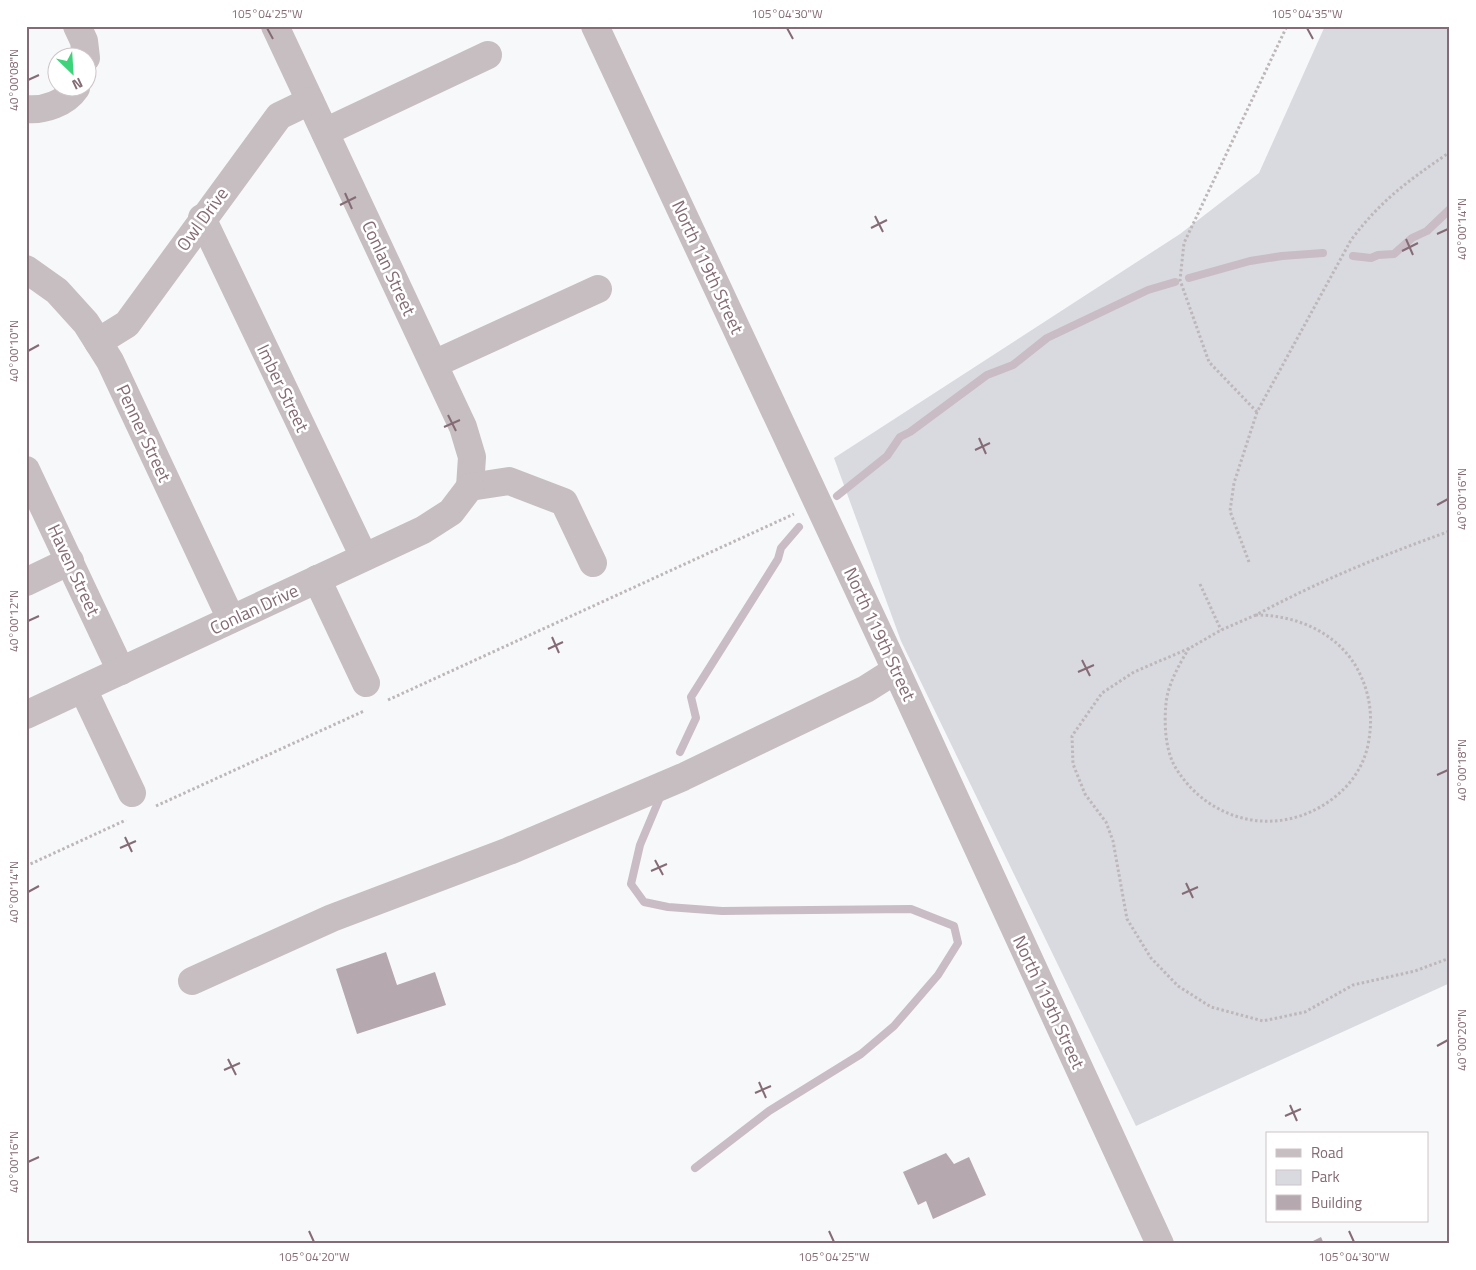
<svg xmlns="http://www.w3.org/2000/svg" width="1476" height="1270" font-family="'Titillium Web',sans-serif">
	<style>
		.green { fill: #d8dadf }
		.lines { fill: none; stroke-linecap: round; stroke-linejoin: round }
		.stream { stroke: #c9bcc4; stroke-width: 8 }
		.building { fill: #b5a8ae }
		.path { stroke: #bdb7b9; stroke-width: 3; stroke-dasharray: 2.5 2.5; stroke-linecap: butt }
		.minor { stroke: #c6bec1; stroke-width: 28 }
		.ticks { fill: none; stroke: #856b75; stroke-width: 2 }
		.labels { text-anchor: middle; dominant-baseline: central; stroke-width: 5; stroke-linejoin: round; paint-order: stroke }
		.street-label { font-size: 18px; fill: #856b75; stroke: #fff }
		.neatline { fill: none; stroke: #856b75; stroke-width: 2 }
		.ticks-label { font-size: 12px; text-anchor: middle; fill: #856b75 }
	</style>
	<rect width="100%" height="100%" fill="#f7f8f9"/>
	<path class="green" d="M1325,26H1450V983L1136,1126L901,641L834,458L1180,234L1259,173Z"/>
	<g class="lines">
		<g class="stream">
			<path d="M1353,256L1371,258L1378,255L1394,254L1412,238L1427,231L1450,209"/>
			<path d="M1189,278L1250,261L1282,256L1323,253"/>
			<path d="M837,496L887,456L900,437L910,432L987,375L1013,365L1047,338L1148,290L1175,282"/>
			<path d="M680,752L696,718L691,697L778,559L781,548L799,527"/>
			<path d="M661,795L640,845L631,884L644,902L668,907L722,911L911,909L954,926L958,943L938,975L894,1026L861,1054L769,1111L695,1168"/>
		</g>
	</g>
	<g class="building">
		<path d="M386,952L397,985L435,972L446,1005L357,1034L336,969Z"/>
		<path d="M946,1153L954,1164L969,1157L986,1195L933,1219L926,1201L918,1205L903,1172Z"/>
		<path d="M1321,1237L1324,1244H1307Z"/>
	</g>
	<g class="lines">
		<g class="path">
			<path d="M1257,412L1209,362L1180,280L1184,243L1287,26"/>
			<path d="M1249,562L1230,511L1234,483L1257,412L1351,240C1382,199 1408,181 1450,152"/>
			<path d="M1200,584L1221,630"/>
			<path d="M1256,615L1221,630L1190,648L1134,672L1102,693L1072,736L1073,764L1085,794L1106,822L1113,841L1127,919L1151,958L1178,986L1211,1007L1263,1021L1305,1012L1353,985L1415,971L1450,958"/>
			<path d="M1189,648C1179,665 1168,684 1166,703C1164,724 1165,752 1177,770C1211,823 1279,838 1331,800C1350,786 1363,768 1368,745C1373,720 1371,696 1359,672C1340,634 1298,615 1256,615C1319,581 1383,555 1450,531"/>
			<path d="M388,700L794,514"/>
			<path d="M156,806L364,711"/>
			<path d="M26,866L126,820"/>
		</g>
		<g class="minor">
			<path d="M77,26L84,41L86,58"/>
			<path d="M275,26L463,427L472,457L470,487"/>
			<path d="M595,26L896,670L1160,1244"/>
			<path d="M26,109C44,111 66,103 76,88"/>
			<path d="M325,132L488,55"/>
			<path d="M202,218L364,557"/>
			<path d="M26,269L57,291L86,323L110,361L231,619"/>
			<path d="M98,342L127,324L279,116L310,101"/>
			<path d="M434,364L598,289"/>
			<path d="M26,470L121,671"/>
			<path d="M470,487L509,481L564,502L593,563"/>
			<path d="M317,579L366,683"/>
			<path d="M26,582L70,561"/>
			<path d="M83,689L132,793"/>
			<path d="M26,715L423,530L451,512L470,487"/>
			<path d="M192,981L332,918L509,851L683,777L866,689L896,670"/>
		</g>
	</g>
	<path class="ticks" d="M267,28L273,39M787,28L793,39M1307,28L1313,39M28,80L39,75M345,193L352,209M340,205L356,197M875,216L883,232M871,228L887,220M1437,234L1448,229M1406,239L1413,255M1402,251L1418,243M28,351L39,345M448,415L456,431M444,427L460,420M979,438L986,454M975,450L990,443M1437,505L1448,499M28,621L39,616M552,637L559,653M548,649L563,642M1082,660L1090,676M1078,672L1094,665M1437,775L1448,770M125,837L132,852M120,848L136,841M655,860L663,875M651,871L667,864M1186,883L1193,898M28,892L39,886M1182,894L1198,887M1437,1046L1448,1040M228,1059L236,1075M224,1070L240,1063M759,1082L766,1098M755,1093L771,1086M1290,1105L1297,1121M1285,1116L1301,1109M28,1162L39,1157M309,1231L314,1242M829,1231L834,1242M1349,1231L1354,1242"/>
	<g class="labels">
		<g class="street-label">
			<text transform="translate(202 219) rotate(-54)">Owl Drive</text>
			<text transform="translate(708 267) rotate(65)">North 119th Street</text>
			<text transform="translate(389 268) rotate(65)">Conlan Street</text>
			<text transform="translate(283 388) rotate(64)">Imber Street</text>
			<text transform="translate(144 433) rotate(65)">Penner Street</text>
			<text transform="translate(74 570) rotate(65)">Haven Street</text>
			<text transform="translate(254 609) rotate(-25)">Conlan Drive</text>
			<text transform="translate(880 634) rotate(65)">North 119th Street</text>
			<text transform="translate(1049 1002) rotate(65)">North 119th Street</text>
		</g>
	</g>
	<rect width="1476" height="1270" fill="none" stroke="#ffffff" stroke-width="55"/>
	<rect x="1266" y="1132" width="162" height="90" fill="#ffffff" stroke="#cec4c8"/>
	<rect x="1276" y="1149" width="25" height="8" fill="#c6bec1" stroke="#cec4c8"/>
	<text x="1311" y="1158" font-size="15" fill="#856b75">Road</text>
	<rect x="1276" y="1170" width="25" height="15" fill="#d8dadf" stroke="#cec4c8"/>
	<text x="1311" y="1182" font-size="15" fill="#856b75">Park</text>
	<rect x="1276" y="1195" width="25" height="15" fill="#b5a8ae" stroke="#cec4c8"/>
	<text x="1311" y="1208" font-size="15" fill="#856b75">Building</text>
	<g transform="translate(72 72) rotate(155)"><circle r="24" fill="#ffffff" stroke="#cec4c8"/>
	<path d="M0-4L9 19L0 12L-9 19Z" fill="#3dd37a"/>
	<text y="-8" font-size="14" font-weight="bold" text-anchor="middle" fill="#856b75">N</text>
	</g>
	<rect x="28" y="28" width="1420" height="1214" class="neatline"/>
	<g class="ticks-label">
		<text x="267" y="18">105°04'25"W</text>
		<text x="787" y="18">105°04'30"W</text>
		<text x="1307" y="18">105°04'35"W</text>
		<text transform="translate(14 80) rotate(-90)" y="4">40°00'08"N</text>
		<text transform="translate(1462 229) rotate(-90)" y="4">40°00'14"N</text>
		<text transform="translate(14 351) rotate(-90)" y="4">40°00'10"N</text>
		<text transform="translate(1462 499) rotate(-90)" y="4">40°00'16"N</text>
		<text transform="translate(14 621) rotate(-90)" y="4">40°00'12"N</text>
		<text transform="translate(1462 770) rotate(-90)" y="4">40°00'18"N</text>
		<text transform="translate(14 892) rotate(-90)" y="4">40°00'14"N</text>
		<text transform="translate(1462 1040) rotate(-90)" y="4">40°00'20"N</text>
		<text transform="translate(14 1162) rotate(-90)" y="4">40°00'16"N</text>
		<text x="314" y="1261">105°04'20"W</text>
		<text x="834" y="1261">105°04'25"W</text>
		<text x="1354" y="1261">105°04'30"W</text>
	</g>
</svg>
